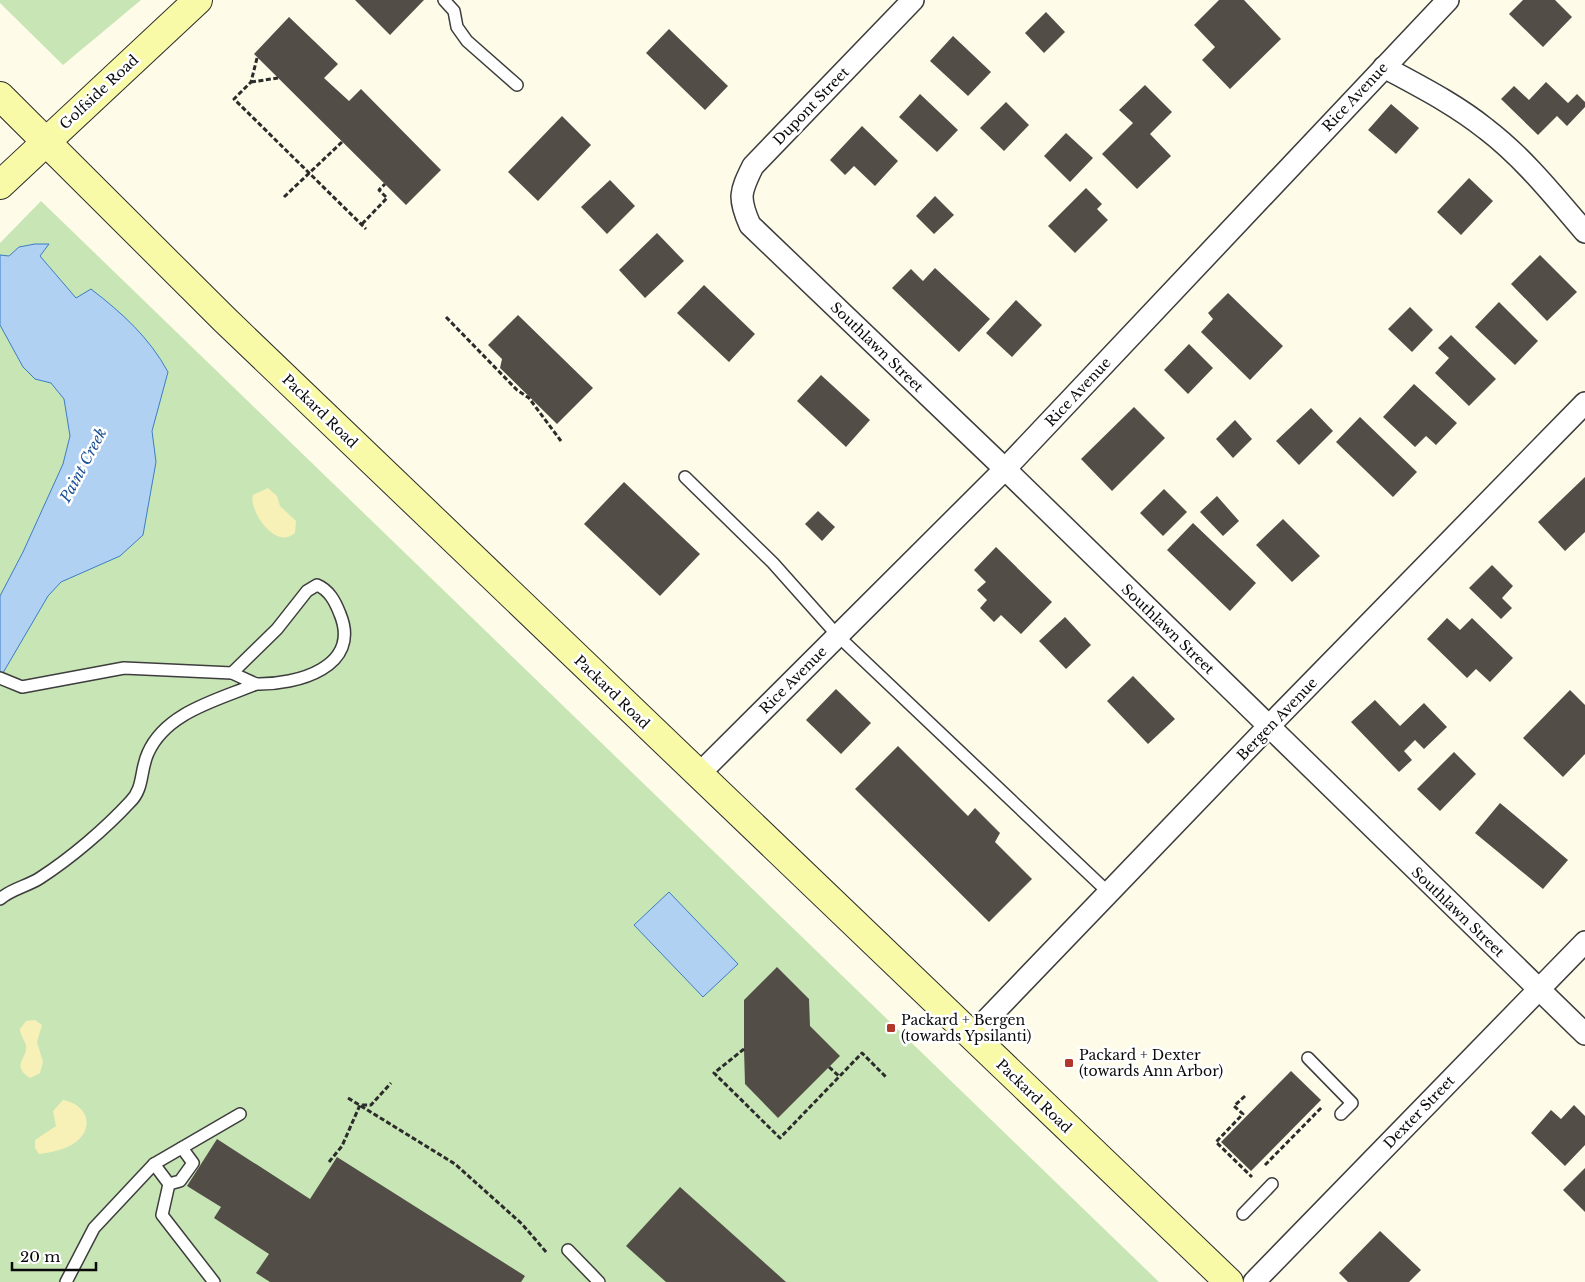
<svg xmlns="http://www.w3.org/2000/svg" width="1585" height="1282" font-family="'Libre Baskerville',serif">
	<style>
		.green { fill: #c8e5b5 }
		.sand { fill: #f7f1b8 }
		.water { fill: #b1d1f2; stroke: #3c7dc5 }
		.building { fill: #524d47 }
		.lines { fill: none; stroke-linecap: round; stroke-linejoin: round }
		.service-casing { stroke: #3d3d3d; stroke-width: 14 }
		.minor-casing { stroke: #3d3d3d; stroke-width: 24 }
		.secondary-casing { stroke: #2c2c2c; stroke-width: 30 }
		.path { stroke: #2c2c2c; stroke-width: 3; stroke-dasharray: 5 2.5; stroke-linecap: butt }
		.service { stroke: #fff; stroke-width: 11 }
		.minor { stroke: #fff; stroke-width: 21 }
		.secondary { stroke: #f9faa7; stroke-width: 28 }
		.poi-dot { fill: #b1362b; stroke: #fff; stroke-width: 2 }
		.labels { text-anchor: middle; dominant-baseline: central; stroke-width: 5; stroke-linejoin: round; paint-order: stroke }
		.street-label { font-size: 14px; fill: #0a0a0a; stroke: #fff }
		.poi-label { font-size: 14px; fill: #0a0a0a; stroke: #fff; text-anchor: start }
		.water-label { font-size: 15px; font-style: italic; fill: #1c5094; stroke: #fff }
	</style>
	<rect width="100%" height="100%" fill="#fefce9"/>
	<g class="green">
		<path d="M0,0H141L63,65L0,3Z"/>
		<path d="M41,201L1159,1282H0V243Z"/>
	</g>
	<g class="sand">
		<path d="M268,488L277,496L280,506L296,521L295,533C275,551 248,509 253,495Z"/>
		<path d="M35,1020L42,1025L37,1042L43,1062L40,1073L30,1078C10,1065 28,1059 26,1045C24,1039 20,1035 20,1029L26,1021Z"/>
		<path d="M63,1100C86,1104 96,1126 76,1142C65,1150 52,1152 39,1154L35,1148V1140L56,1126L53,1111Z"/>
	</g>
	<g class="water">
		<path d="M35,244H49L40,256L76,298L91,289C122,313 149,337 168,372L152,431L156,462L143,535L120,556L61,582L48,596L0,678V596L23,552L63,464L70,436L64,399L51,383L35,379L23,367L0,325V255L9,256L19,247Z"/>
		<path d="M669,892L738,964L703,997L634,925Z"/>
	</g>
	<g class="building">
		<path d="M355,0H424L390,35Z"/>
		<path d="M1219,0H1244L1281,39L1230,89L1202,60L1215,47L1194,25Z"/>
		<path d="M1523,0H1555L1572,17L1543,47L1509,14Z"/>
		<path d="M1046,12L1065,32L1044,53L1025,33Z"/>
		<path d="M289,17L338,64L324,78L349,101L361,89L441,170L406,205L254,54Z"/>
		<path d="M669,29L728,86L705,110L646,53Z"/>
		<path d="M953,36L991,72L968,96L930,61Z"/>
		<path d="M1546,82L1568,103L1577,94L1585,102V107L1567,126L1557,116L1538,135L1501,99L1514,86L1529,100Z"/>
		<path d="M1145,85L1172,112L1150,134L1171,156L1137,189L1102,154L1133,123L1119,110Z"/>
		<path d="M920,94L958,130L937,152L899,117Z"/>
		<path d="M1006,102L1029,125L1004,151L980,128Z"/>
		<path d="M1391,104L1419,128L1396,154L1368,130Z"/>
		<path d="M562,116L591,145L538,201L508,172Z"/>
		<path d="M862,126L898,161L875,186L854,166L845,175L830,160Z"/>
		<path d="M1066,133L1093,158L1070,182L1044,156Z"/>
		<path d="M1469,178L1493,201L1461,235L1437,212Z"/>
		<path d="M610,180L635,206L607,234L581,207Z"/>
		<path d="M1086,188L1102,204L1097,209L1108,220L1075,253L1048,226Z"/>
		<path d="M935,196L954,215L934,234L916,216Z"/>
		<path d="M657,233L684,261L645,298L619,270Z"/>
		<path d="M1540,255L1577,292L1547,321L1511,284Z"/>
		<path d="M935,268L990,319L959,352L892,288L911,269L923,281Z"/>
		<path d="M704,285L755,334L729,362L677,313Z"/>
		<path d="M1228,293L1283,346L1250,380L1201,332L1213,319L1208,313Z"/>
		<path d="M1016,300L1042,325L1012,357L986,333Z"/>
		<path d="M1499,302L1538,341L1515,365L1475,327Z"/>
		<path d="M1410,307L1433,330L1412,352L1388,329Z"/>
		<path d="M518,315L593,388L557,424L500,368L502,359L488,345Z"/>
		<path d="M1451,335L1496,379L1469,406L1435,373L1449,358L1438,348Z"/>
		<path d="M1189,344L1213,368L1188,394L1164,370Z"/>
		<path d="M821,375L870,420L846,447L797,401Z"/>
		<path d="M1414,384L1457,423L1436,445L1426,436L1415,447L1383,417Z"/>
		<path d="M1134,407L1165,438L1112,491L1081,459Z"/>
		<path d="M1311,408L1333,431L1299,465L1276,441Z"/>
		<path d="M1360,417L1417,472L1393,497L1336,442Z"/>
		<path d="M1235,420L1252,439L1233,458L1216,439Z"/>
		<path d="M1585,477V532L1565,551L1538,522Z"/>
		<path d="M624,482L700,554L660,596L584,524Z"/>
		<path d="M1164,489L1187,512L1163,536L1140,513Z"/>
		<path d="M1217,496L1239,521L1223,536L1200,512Z"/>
		<path d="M818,511L835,527L822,541L805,524Z"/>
		<path d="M1283,519L1320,556L1292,582L1256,545Z"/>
		<path d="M1193,523L1256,583L1230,611L1167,550Z"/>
		<path d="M996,547L1052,602L1021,634L1001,615L994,622L980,608L987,600L977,590L986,582L974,570Z"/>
		<path d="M1492,565L1513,586L1502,598L1512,608L1501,619L1469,588Z"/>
		<path d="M1065,617L1091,645L1066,669L1039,641Z"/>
		<path d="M1447,618L1460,630L1472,618L1513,658L1490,682L1476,669L1467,678L1427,639Z"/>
		<path d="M1133,676L1175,719L1148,744L1107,701Z"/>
		<path d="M836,689L871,723L841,754L806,720Z"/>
		<path d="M1570,690L1585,705V754L1563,777L1523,738Z"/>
		<path d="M1375,700L1400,726L1424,703L1447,727L1424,749L1415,740L1404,751L1412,760L1399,772L1351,722Z"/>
		<path d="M898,746L968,816L975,808L1000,833L995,842L1032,879L989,922L855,789Z"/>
		<path d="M1454,752L1476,774L1440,811L1417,789Z"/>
		<path d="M1500,803L1568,860L1543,889L1475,833Z"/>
		<path d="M777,967L809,999L810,1026L840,1056L778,1118L745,1084L744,1049V1000Z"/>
		<path d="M1291,1071L1321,1100L1251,1171L1221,1142Z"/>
		<path d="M1574,1105L1585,1116V1145L1565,1166L1531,1133L1551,1110L1561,1119Z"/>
		<path d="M217,1139L310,1199L337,1157L525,1276L521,1282H270L256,1273L269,1254L214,1218L221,1207L187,1186Z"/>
		<path d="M1585,1168V1212L1563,1190Z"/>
		<path d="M680,1187L786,1282H666L626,1246Z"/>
		<path d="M1380,1231L1421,1270L1409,1282H1348L1339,1273Z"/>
	</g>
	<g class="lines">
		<defs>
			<g id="service">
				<path d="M444,0L454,11L457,27L467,41L517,85"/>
				<path d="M685,477L773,563L838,636L1109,893"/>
				<path d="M232,673L277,629L307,591L317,585C329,590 335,601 340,614C362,667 297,685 256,684"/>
				<path d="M0,678L22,687L124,668L232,673L256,684C218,700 166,712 148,753C140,770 144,789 130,802C105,829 71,858 40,878C28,886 11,889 0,899"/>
				<path d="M1308,1058L1352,1103L1341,1114"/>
				<path d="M154,1164L169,1184L162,1215L214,1282"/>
				<path d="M169,1184L180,1181L193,1163L182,1148"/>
				<path d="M1243,1214L1272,1184"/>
				<path d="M568,1250L599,1282"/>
				<path d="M66,1282L94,1228L154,1164L240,1114"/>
			</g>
			<g id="minor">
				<path d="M913,0L753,166C740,192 738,198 750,225L1005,469L1585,1034"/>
				<path d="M1384,67C1419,86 1455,104 1486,129C1524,158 1554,196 1585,232"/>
				<path d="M698,775L1005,469L1448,0"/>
				<path d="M971,1036L1268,727L1585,403"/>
				<path d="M1254,1282L1585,942"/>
			</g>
			<g id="secondary">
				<path d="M0,96L225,320L1229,1282"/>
				<path d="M0,185L198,0"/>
			</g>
		</defs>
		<use href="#service" class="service-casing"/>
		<use href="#minor" class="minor-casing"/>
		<use href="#secondary" class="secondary-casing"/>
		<g class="path">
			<path d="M257,58L251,82L234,99L366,229"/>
			<path d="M251,82L278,78"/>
			<path d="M284,197L342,142"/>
			<path d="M362,224L387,198L379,190L385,184"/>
			<path d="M446,317L517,390L529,398L561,441"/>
			<path d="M744,1049L714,1073L780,1138L862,1053L887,1078"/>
			<path d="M829,1067L840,1077"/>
			<path d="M1245,1096L1234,1106L1243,1114L1216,1142L1252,1177"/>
			<path d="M348,1098L455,1164L522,1224L547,1253"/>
			<path d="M329,1162L342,1146L360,1105H371L391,1083"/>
			<path d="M1265,1165L1322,1107"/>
		</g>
		<use href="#service" class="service"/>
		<use href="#minor" class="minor"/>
		<use href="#secondary" class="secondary"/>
	</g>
	<g class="poi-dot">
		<rect x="886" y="1023" width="10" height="10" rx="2.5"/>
		<rect x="1064" y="1058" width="10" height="10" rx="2.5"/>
	</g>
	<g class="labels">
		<g class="street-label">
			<text transform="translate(99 92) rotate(-43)">Golfside Road</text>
			<text transform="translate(1355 97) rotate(-47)">Rice Avenue</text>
			<text transform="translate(811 106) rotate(-46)">Dupont Street</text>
			<text transform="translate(877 347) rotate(44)">Southlawn Street</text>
			<text transform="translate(1078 392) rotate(-47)">Rice Avenue</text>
			<text transform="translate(320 411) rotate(44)">Packard Road</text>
			<text transform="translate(1168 629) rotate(44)">Southlawn Street</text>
			<text transform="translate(793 680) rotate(-45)">Rice Avenue</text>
			<text transform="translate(612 692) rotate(44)">Packard Road</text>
			<text transform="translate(1277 719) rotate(-46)">Bergen Avenue</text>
			<text transform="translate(1458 912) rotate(44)">Southlawn Street</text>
			<text transform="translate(1034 1096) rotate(44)">Packard Road</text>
			<text transform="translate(1419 1112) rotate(-46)">Dexter Street</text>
		</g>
		<g class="poi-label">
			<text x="901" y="1020">Packard + Bergen<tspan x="901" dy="16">(towards Ypsilanti)</tspan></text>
			<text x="1079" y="1055">Packard + Dexter<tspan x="1079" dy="16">(towards Ann Arbor)</tspan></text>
		</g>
		<g class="water-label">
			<text transform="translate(83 465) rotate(-62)">Paint Creek</text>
		</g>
	</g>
	<path d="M12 1262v8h84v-8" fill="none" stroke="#0a0a0a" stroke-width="2.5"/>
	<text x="20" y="1262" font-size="15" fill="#0a0a0a" stroke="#ffffff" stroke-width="4" paint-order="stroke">20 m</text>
</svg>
